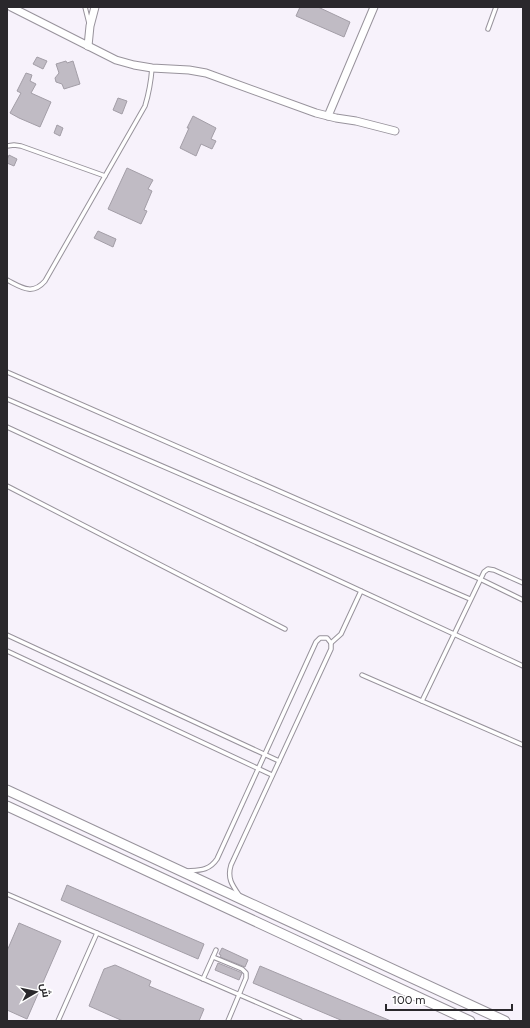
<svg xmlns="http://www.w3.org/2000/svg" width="530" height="1028" font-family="Figtree,Cairo,sans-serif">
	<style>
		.building { fill: #c0bbc4; stroke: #a39ea7 }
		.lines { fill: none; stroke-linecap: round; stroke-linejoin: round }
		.lane-casing { stroke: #98939c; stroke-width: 5.5 }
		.street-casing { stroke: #98939c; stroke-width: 9 }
		.secondary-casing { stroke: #98939c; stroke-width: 11 }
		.lane { stroke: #fff; stroke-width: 3.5 }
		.street { stroke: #fff; stroke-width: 7 }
		.secondary { stroke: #fff; stroke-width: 9 }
	</style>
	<rect width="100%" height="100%" fill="#f7f2fb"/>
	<g class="building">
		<path d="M300,7H318L350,22L344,37L296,16Z"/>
		<path d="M37,57L47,61L43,69L33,64Z"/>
		<path d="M66,61L67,63L73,61L80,84L64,89L62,84L56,82L55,78L59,73L56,64Z"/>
		<path d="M26,73L32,75L30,81L36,84L31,93L51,102L40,127L19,118L10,113L21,93L17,91Z"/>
		<path d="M118,98L127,101L122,114L113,110Z"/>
		<path d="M193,116L216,128L211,139L216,141L212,149L201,144L196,156L180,148L189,128H187Z"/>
		<path d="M57,125L63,128L60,136L54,133Z"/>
		<path d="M9,155L17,159L14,166L7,163V160Z"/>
		<path d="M127,168L153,180L148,189L152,191L144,210L147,211L141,224L108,209Z"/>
		<path d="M98,231L116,239L113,247L94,238Z"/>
		<path d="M67,885L204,944L198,959L61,900Z"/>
		<path d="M19,923L61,941L27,1019L7,1010V951Z"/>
		<path d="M222,948L248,960L245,967L220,957L221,955L219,954Z"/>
		<path d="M218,963L240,972L242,973L239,980L215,970Z"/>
		<path d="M115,965L151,981L149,986L204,1009L199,1021H123L89,1006L104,969Z"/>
		<path d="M260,966L391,1021H343L253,983Z"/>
	</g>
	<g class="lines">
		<defs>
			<g id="lane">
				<path d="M85,7L89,23"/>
				<path d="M488,29L496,7"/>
				<path d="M7,146L14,145L21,146L105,176"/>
				<path d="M7,280C21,287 32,296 45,281L145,106C149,93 151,81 152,68"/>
				<path d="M7,372L480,579L523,600"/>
				<path d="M7,399L470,599"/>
				<path d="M7,427L523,666"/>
				<path d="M7,486L285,629"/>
				<path d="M7,635L279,761"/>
				<path d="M331,643L341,634L361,591"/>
				<path d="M7,651L272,775"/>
				<path d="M362,675L523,745"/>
				<path d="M422,701L484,572L488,569L494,570L523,583"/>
				<path d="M186,871C199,870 209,871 217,859L316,642L320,638H327L331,643V649L231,865C227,878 232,885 239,895"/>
				<path d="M7,894L300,1021"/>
				<path d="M213,957L242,969L246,973V978L228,1021"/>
				<path d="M203,979L216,950"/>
				<path d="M58,1021L97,933"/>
			</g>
			<g id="street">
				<path d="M11,7L116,60L134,65L152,68L189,70L206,73L316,113L336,118L356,121L395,131"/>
				<path d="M88,46L90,26L95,7"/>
				<path d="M328,116L374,7"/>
			</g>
			<g id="secondary">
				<path d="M7,790L243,900L505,1021"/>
				<path d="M7,806L470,1021"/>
			</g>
		</defs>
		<use href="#lane" class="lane-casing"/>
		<use href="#street" class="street-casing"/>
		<use href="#secondary" class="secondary-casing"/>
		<use href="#lane" class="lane"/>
		<use href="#street" class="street"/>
		<use href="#secondary" class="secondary"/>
	</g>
	<rect width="530" height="1028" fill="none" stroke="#2a282c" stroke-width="16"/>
	<g transform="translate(36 992) rotate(81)" stroke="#ffffff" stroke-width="3" paint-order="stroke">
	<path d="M0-3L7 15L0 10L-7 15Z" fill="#2a282c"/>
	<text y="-6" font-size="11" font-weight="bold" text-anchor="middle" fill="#2a282c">ش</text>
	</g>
	<path d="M386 1004v6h126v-6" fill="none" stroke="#2a282c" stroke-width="2"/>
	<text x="392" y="1004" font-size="12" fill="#2a282c" stroke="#ffffff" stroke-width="3" paint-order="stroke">100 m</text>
</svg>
